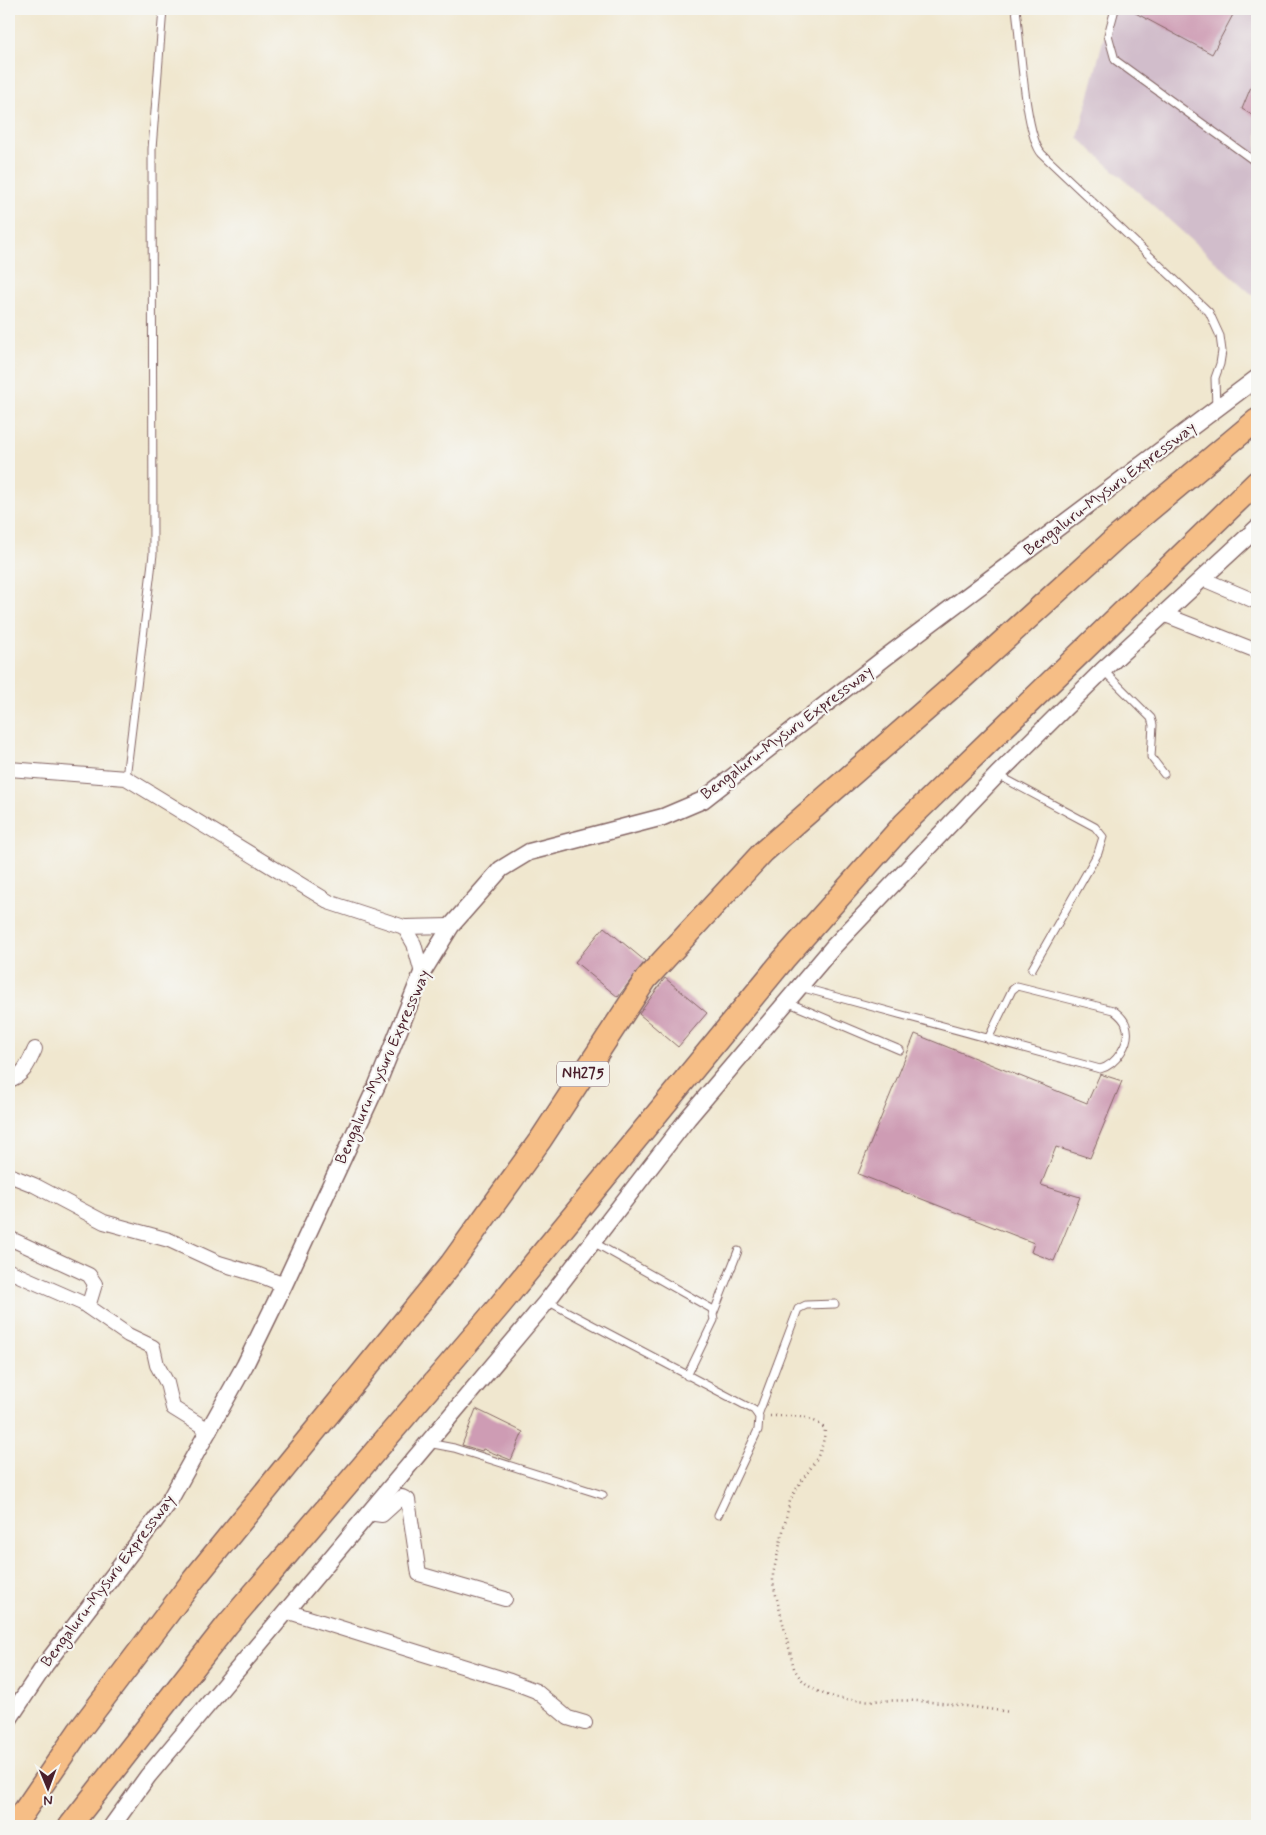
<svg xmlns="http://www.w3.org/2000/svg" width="1266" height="1835" font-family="Mynerve,sans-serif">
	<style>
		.industrial { fill: #d1bdcb }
		.building { fill: #ce9cb4 }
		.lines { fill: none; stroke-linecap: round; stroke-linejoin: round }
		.service-casing { stroke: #846564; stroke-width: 9 }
		.minor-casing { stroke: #846564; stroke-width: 16 }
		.tertiary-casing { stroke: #846564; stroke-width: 19 }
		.trunk-casing { stroke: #846564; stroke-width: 25 }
		.path { stroke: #846564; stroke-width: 2.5; stroke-dasharray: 1 4; stroke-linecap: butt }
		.service { stroke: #fff; stroke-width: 7 }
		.minor { stroke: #fff; stroke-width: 14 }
		.tertiary { stroke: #fff; stroke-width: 16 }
		.trunk { stroke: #f6be86; stroke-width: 22 }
		.labels { text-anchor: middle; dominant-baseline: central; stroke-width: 4.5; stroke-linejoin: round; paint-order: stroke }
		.shield { fill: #f6f6f2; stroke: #7e6067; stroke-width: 1 }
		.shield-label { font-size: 15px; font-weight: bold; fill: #4a1f2b }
		.street-label { font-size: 16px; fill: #4a1f2b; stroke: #f6f6f2 }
	</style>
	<rect width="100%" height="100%" fill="#f6f6f2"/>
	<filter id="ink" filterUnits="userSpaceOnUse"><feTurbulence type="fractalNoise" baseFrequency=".02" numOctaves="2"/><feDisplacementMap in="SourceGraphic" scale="10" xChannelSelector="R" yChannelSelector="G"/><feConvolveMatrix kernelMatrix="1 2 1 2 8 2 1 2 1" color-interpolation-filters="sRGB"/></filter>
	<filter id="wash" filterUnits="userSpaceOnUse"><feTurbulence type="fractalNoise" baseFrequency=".0096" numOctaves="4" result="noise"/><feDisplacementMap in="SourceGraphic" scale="20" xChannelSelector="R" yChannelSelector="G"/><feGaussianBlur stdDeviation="1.12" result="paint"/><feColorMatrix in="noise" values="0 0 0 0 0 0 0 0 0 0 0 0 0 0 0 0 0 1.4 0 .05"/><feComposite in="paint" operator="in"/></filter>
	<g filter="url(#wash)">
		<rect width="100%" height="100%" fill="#f0e7cf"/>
		<path class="industrial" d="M1111,9H1257V299L1078,138Z"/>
		<g id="blocks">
			<g class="building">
				<path d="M1128,9H1236L1212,54Z"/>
				<path d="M1257,72V118L1242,109Z"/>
				<path d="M604,927L645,961L618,997L575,962Z"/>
				<path d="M665,978L707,1013L678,1047L639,1014Z"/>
				<path d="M915,1034L1087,1103L1100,1074L1122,1081L1090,1158L1056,1147L1041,1185L1080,1197L1054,1261L1031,1252L1034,1243L858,1174Z"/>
				<path d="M476,1409L523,1432L511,1460L483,1449L482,1451L462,1445Z"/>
			</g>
		</g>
	</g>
	<g filter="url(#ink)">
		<use href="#blocks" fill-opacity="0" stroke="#846564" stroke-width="1"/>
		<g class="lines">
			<defs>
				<g id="service">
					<path d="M1016,9C1020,37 1025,137 1042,154L1209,312L1220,336L1222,351L1220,364L1215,378L1216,408"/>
					<path d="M1115,9L1108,35L1115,60L1257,163"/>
					<path d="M1103,670L1151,718L1153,725L1151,757L1164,774"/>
					<path d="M998,775L1095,827L1103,837L1098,853L1032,969"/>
					<path d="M126,778L153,554L152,149L163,9"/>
					<path d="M800,987L1100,1069C1116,1065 1132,1042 1126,1025C1124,1018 1118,1014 1113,1010L1017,986L1012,990L988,1039"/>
					<path d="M787,1002L900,1050"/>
					<path d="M593,1242L712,1309L714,1320L687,1376"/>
					<path d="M547,1301L754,1410L759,1417L758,1430L718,1515"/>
					<path d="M714,1312L738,1251"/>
					<path d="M758,1415L798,1309L806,1305L835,1304"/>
					<path d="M428,1443L454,1448L603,1495"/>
				</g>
				<g id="minor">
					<path d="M1203,579L1257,602"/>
					<path d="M1163,614L1257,651"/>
					<path d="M9,769L126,778L331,903L404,927L451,926"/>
					<path d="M404,927L414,944L422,973"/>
					<path d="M9,1080C24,1076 29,1062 35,1049"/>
					<path d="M9,1175L34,1185L104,1222L169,1240L219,1263L259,1275L284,1285"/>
					<path d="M9,1238L89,1275L95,1284L88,1307"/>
					<path d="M9,1271L82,1303L128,1335L153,1347L157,1365L167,1383L173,1408L210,1431"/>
					<path d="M368,1513L382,1515L402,1497L408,1500L419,1574L505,1599"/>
					<path d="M286,1611L510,1681L536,1691L568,1718L585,1723"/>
				</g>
				<g id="tertiary">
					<path d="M9,1719L45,1665L167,1505L245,1365L284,1285L377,1085L422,973L451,926L501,869L529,852L663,817L703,800L886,657L1257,378"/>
					<path d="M112,1826L148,1776L547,1301L688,1118L834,946L997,775L1103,670L1257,528"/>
				</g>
				<g id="trunk">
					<path d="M14,1826L79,1731L194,1579L451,1264L541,1139L646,979L763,852L959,681L1117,537L1257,420"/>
					<path d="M70,1826L227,1625L500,1305L784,959L904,824L1257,482"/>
				</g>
			</defs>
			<use href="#service" class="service-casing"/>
			<use href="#minor" class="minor-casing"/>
			<use href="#tertiary" class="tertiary-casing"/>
			<use href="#trunk" class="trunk-casing"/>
			<path class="path" d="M770,1416C790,1416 811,1414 825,1429C823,1463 802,1473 790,1501L773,1574V1583L794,1668C815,1711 879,1698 918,1701C948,1703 979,1708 1010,1712"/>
			<use href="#service" class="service"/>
			<use href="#minor" class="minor"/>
			<use href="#tertiary" class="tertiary"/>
			<use href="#trunk" class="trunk"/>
		</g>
	</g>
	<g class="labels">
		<rect class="shield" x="557" y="1061.5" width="52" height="25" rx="4"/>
		<g class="shield-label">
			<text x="583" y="1074">NH275</text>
		</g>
		<g class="street-label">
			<text transform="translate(1110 489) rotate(-37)">Bengaluru-Mysuru Expressway</text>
			<text transform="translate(787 733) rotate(-37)">Bengaluru-Mysuru Expressway</text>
			<text transform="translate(383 1067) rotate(-66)">Bengaluru-Mysuru Expressway</text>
			<text transform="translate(108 1581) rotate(-53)">Bengaluru-Mysuru Expressway</text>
		</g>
	</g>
	<rect width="1266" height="1835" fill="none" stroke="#f6f6f2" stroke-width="30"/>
	<g transform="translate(48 1788) rotate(179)" stroke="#f6f6f2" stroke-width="4" paint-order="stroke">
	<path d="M0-4L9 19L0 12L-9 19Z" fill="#4a1f2b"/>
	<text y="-8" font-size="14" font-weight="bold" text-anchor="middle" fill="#4a1f2b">N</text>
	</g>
</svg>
